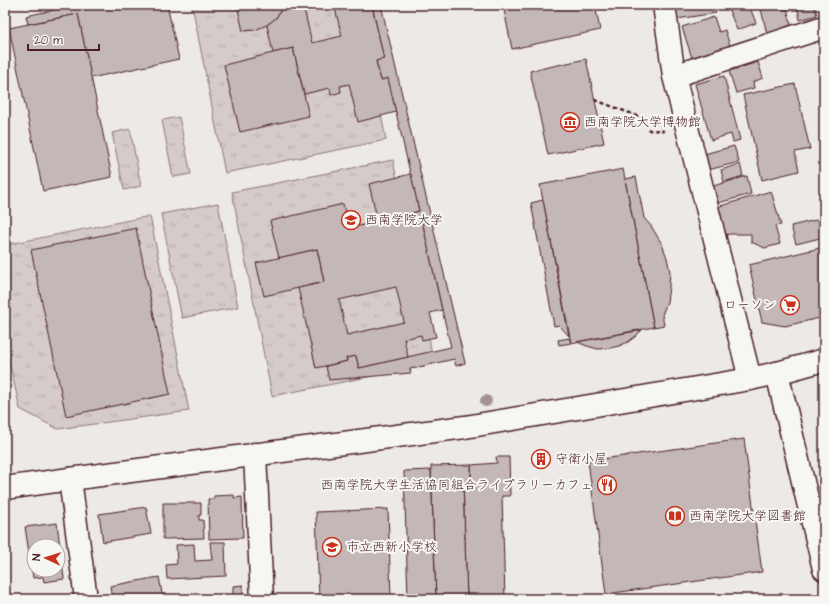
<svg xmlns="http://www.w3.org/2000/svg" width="829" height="604" font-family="'Architects Daughter','Klee One',sans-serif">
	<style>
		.grass { fill: url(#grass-tufts); stroke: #8f757a }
		.building { fill: #c4b7b7; stroke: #4a1f2b; fill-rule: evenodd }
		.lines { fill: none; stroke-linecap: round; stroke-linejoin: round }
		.street-casing { stroke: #4a1f2b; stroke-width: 25 }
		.secondary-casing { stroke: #4a1f2b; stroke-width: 25 }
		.path { stroke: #4a1f2b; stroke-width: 2.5; stroke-dasharray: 4 3; stroke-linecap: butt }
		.street { stroke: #f6f6f2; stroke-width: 22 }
		.secondary { stroke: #f6f6f2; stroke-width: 22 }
		.tree { fill: #a69295 }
		.labels { text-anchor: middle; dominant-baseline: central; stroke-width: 4; stroke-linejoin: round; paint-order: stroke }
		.poi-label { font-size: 13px; fill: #4a1f2b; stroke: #f6f6f2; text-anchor: start }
	</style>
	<defs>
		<pattern id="grass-tufts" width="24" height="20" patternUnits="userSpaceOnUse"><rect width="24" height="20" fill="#d4cbca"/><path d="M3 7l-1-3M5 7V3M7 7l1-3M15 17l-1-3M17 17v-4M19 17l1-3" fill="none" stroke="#b8aeae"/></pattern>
	</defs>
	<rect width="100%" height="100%" fill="#ece9e6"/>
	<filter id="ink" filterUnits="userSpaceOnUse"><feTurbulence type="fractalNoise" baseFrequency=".025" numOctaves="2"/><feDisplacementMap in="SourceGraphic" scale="8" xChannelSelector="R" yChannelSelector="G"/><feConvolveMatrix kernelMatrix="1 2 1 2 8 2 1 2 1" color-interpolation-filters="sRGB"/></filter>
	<g filter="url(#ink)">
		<g class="grass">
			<path d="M192,5H360L386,140L225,173Z"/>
			<path d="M179,117L191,174L173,177L162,120Z"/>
			<path d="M130,129L141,186L124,190L112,133Z"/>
			<path d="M393,160L434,364L272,396L232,192Z"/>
			<path d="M218,203L238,307L182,318L161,214Z"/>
			<path d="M150,216L189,411L58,429L20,409L5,343V245Z"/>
		</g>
		<g class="building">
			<path d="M77,5H167L179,59L91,78L78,14L28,24L26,16Z"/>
			<path d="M237,5H284L276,18L267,25L255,30L243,31Z"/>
			<path d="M284,5H303L312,43L342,36L334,5H372L384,59L376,61L381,80L388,78L396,112L358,122L349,84L340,86L341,92L331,95L330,88L304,94L293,48L273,53L267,25L276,18Z"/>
			<path d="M372,5H381L465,363L456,366L454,359L410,369L411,373L329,380L326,366L347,361L346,358L356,356L359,368L451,347L442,310L422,221L413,223L411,213L419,211L388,78L381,80L376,61L384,59Z"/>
			<path d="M503,5H595L600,30L512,49Z"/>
			<path d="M675,5H715L716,13L677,19Z"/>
			<path d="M727,5H749L756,23L737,30Z"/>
			<path d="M760,5H783L784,10L787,8L791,25L767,34Z"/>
			<path d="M797,5H814L817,15L800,20Z"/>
			<path d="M78,14L112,177L43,191L9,28Z"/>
			<path d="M714,17L719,32L725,30L730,46L692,58L682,27Z"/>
			<path d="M293,48L309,116L240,132L224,65Z"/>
			<path d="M586,59L604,143L548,155L530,71Z"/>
			<path d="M758,62L763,78L753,82L754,88L736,93L729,71Z"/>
			<path d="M724,76L740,140L733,142L731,134L711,140L695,84Z"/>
			<path d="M795,84L810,149L795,152L799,171L762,180L743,95Z"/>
			<path d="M824,145V164L823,165L819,146Z"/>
			<path d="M734,146L739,162L708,170L704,154Z"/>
			<path d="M740,164L743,176L724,182L721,170Z"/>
			<path d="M623,169L654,327L571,343L540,185Z"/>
			<path d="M411,174L419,211L411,213L413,223L422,221L442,310L430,313L436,337L422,340L421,335L404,339L408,357L359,368L356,356L346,358L347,361L316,368L298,288L324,282L317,249L279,258L270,221L343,204L349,228L378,222L369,184ZM396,287L404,322L347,335L339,300Z"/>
			<path d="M747,176L751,194L718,203L713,186Z"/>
			<path d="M636,177L644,218L651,226L662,244L667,258L670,272L669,287L667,302L662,315L664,325L654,327L625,179Z"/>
			<path d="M771,191L781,225L775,226L780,244L765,248L751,242V234H730L726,235L717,207Z"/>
			<path d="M543,200L569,336L559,325L554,326L531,203Z"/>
			<path d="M824,218V237L796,244L791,226Z"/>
			<path d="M136,228L170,394L66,416L31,250Z"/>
			<path d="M824,247V317L785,326L762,322L749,265Z"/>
			<path d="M317,249L324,282L264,296L256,263Z"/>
			<path d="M642,330L636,336L628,342L619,346L610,348L598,349L587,346L577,342Z"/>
			<path d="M569,338L571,343L559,345L558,340Z"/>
			<path d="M744,439L762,572L606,594L588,461Z"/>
			<path d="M546,453L547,462L535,464L534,455Z"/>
			<path d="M496,457H509L510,496H502L505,599H467L463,483H471V465L497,463Z"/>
			<path d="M471,465V483H463L467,599H436L431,466Z"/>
			<path d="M431,470L436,599H408L404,471Z"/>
			<path d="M234,495V498L242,497L243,538L209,539L208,499H214V496Z"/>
			<path d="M163,503H201V515H199V520H203L204,538L163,539Z"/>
			<path d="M146,507L151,534L103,542L99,514Z"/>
			<path d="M388,509L391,599H319L316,512Z"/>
			<path d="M57,523L64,579L44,582L43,577L33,578L25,527ZM34,546H58V570H34Z"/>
			<path d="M210,542H225L226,576L167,579L166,565L177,564L176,545L194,544L195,561L212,560Z"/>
			<path d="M159,577L163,599H112L110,586Z"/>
			<path d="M243,585V599H233V586Z"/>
		</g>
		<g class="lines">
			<defs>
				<g id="street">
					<path d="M664,5L674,76L750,379"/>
					<path d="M674,76L824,27"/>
					<path d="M777,373L824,569"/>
					<path d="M255,454L262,599"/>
					<path d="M70,479L86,599"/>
				</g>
				<path id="secondary" d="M5,488L70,479L465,427L750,379L777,373L824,360"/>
			</defs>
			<use href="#street" class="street-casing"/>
			<use href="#secondary" class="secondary-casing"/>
			<path class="path" d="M595,100L643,118L649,130L664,131"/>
			<use href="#street" class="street"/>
			<use href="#secondary" class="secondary"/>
		</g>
		<circle class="tree" cx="486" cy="401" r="6"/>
	</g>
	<defs>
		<symbol id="museum-ring" viewBox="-11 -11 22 22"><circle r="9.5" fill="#f6f6f2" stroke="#c8321e" stroke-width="1.5"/><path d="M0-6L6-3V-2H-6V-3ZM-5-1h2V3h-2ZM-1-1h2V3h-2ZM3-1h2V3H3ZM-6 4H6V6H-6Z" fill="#c8321e"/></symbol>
		<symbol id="university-ring" viewBox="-11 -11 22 22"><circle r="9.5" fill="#f6f6f2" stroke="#c8321e" stroke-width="1.5"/><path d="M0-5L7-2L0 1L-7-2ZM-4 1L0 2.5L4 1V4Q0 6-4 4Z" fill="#c8321e"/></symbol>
		<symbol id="supermarket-ring" viewBox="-11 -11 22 22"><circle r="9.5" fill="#f6f6f2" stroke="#c8321e" stroke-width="1.5"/><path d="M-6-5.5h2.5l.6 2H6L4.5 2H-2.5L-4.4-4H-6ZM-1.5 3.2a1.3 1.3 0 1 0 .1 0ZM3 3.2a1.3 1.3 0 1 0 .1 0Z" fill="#c8321e"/></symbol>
		<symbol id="building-ring" viewBox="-11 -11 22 22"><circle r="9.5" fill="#f6f6f2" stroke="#c8321e" stroke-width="1.5"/><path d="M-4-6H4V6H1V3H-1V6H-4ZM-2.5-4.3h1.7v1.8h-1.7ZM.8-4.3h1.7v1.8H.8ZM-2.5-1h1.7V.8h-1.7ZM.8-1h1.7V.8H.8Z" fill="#c8321e"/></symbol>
		<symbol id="restaurant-ring" viewBox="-11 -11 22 22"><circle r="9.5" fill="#f6f6f2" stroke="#c8321e" stroke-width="1.5"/><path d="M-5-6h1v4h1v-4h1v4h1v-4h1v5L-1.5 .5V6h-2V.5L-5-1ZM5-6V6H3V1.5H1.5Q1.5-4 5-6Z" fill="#c8321e"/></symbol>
		<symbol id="library-ring" viewBox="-11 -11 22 22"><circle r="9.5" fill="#f6f6f2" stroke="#c8321e" stroke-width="1.5"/><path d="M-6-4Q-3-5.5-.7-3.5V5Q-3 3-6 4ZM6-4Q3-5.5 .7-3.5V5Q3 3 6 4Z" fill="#c8321e"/></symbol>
		<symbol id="school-ring" viewBox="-11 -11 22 22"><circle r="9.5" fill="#f6f6f2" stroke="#c8321e" stroke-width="1.5"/><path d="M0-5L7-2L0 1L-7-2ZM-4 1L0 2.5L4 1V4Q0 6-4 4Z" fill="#c8321e"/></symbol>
	</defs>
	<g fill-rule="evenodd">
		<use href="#museum-ring" x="559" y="111" width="22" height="22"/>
		<use href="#university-ring" x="340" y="209" width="22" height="22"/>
		<use href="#supermarket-ring" x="779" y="294" width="22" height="22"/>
		<use href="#building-ring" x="530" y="448" width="22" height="22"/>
		<use href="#restaurant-ring" x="596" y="474" width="22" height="22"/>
		<use href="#library-ring" x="664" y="505" width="22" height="22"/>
		<use href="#school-ring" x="321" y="536" width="22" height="22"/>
	</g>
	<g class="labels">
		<g class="poi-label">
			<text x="584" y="122">西南学院大学博物館</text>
			<text x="365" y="220">西南学院大学</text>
			<text x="776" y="305" text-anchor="end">ローソン</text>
			<text x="555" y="459">守衛小屋</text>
			<text x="593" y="485" text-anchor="end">西南学院大学生活協同組合ライブラリーカフェ</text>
			<text x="689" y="516">西南学院大学図書館</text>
			<text x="346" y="547">市立西新小学校</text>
		</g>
	</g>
	<rect width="829" height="604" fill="none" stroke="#f6f6f2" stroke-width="20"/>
	<rect x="10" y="10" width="809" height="584" fill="none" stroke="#4a1f2b" stroke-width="1.5" filter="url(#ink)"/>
	<g transform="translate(46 558) rotate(274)"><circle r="19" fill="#f6f6f2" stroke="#b1a0a2"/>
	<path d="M0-3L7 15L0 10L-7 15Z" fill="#c8321e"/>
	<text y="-6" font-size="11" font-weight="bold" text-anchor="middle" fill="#4a1f2b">N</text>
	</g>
	<path d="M28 44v6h71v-6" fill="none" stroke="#4a1f2b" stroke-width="2"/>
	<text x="34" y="44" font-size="12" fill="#4a1f2b" stroke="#f6f6f2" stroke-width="3" paint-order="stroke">20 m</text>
</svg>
